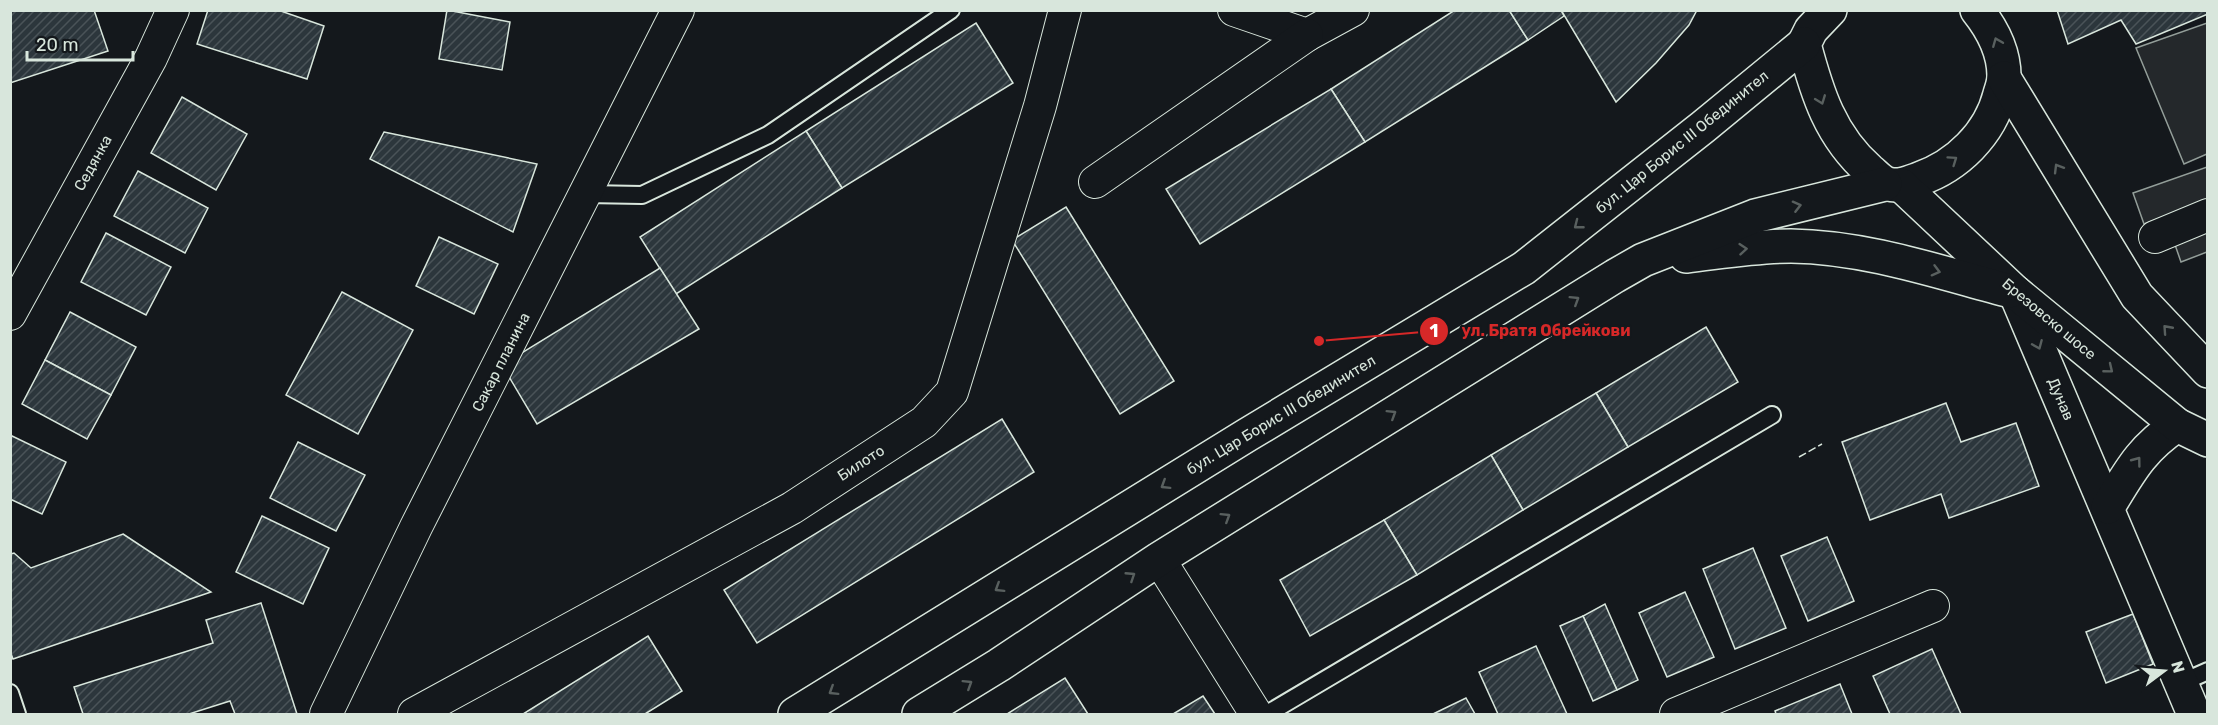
<svg xmlns="http://www.w3.org/2000/svg" width="2218" height="725" font-family="Rubik,sans-serif">
	<style>
		.parking { fill: #24282b; stroke: #939e99; stroke-width: 1.5 }
		.building { fill: url(#building-hatch); stroke: #d8e6dc; stroke-width: 1.5 }
		.lines { fill: none; stroke-linecap: round; stroke-linejoin: round }
		.service-casing { stroke: #d8e6dc; stroke-width: 20 }
		.minor-casing { stroke: #d8e6dc; stroke-width: 34 }
		.tertiary-casing { stroke: #d8e6dc; stroke-width: 36 }
		.secondary-casing { stroke: #d8e6dc; stroke-width: 36 }
		.service { stroke: #14181c; stroke-width: 16 }
		.minor { stroke: #14181c; stroke-width: 32 }
		.tertiary { stroke: #14181c; stroke-width: 33 }
		.secondary { stroke: #14181c; stroke-width: 33 }
		.fence { stroke: #d8e6dc; stroke-width: 1.5; stroke-dasharray: 8 3; stroke-linecap: butt }
		.oneway { stroke: #59605f }
		.labels { text-anchor: middle; dominant-baseline: central; stroke-width: 4.5; stroke-linejoin: round; paint-order: stroke }
		.street-label { font-size: 15px; fill: #d8e6dc; stroke: #14181c }
		.leader { fill: none; stroke: #d62828; stroke-width: 2 }
		.callout-dot { fill: #d62828; stroke: #14181c; stroke-width: 2 }
		.mark-label { font-size: 18px; text-anchor: middle; font-weight: bold; fill: #fff }
		.callout-label { font-size: 16px; text-anchor: middle; font-weight: bold; fill: #d62828; stroke: #14181c; stroke-width: 4.5; stroke-linejoin: round; paint-order: stroke }
	</style>
	<defs>
		<pattern id="building-hatch" width="6" height="6" patternUnits="userSpaceOnUse" patternTransform="scale(1.5)"><rect width="6" height="6" fill="#2c363c"/><path d="M-1 1l2-2M0 6l6-6M5 7l2-2" fill="none" stroke="#4a5358"/></pattern>
	</defs>
	<rect width="100%" height="100%" fill="#14181c"/>
	<g class="parking">
		<path d="M2207,23V154L2184,164L2136,48Z"/>
		<path d="M2207,167V252L2181,262L2165,216L2144,224L2133,193Z"/>
	</g>
	<g class="building">
		<path d="M10,10H94L108,51L10,83Z"/>
		<path d="M208,10H278L324,26L307,79L197,44Z"/>
		<path d="M447,10L510,22L502,70L439,59Z"/>
		<path d="M1455,10H1509L1528,40L1365,142L1331,89Z"/>
		<path d="M1509,10H1561L1564,16L1528,40Z"/>
		<path d="M1561,10H1697L1689,25L1656,63L1616,102Z"/>
		<path d="M2057,10H2208V14L2136,44L2121,20L2068,44Z"/>
		<path d="M976,23L1013,83L842,188L806,131Z"/>
		<path d="M1331,89L1365,142L1200,244L1166,189Z"/>
		<path d="M182,97L247,134L216,190L151,153Z"/>
		<path d="M806,131L842,188L676,294L640,237Z"/>
		<path d="M384,132L537,164L513,232L370,159Z"/>
		<path d="M138,171L208,208L185,253L114,216Z"/>
		<path d="M1066,207L1174,381L1120,414L1012,240Z"/>
		<path d="M106,233L171,267L146,315L81,282Z"/>
		<path d="M439,237L498,264L474,314L416,286Z"/>
		<path d="M660,268L699,329L537,424L502,365Z"/>
		<path d="M342,292L413,330L358,434L286,395Z"/>
		<path d="M70,312L136,347L111,395L45,360Z"/>
		<path d="M1706,327L1738,382L1628,447L1596,393Z"/>
		<path d="M45,360L111,395L87,439L22,404Z"/>
		<path d="M1596,393L1628,447L1523,510L1491,455Z"/>
		<path d="M1946,403L1961,442L2016,423L2039,486L1949,518L1941,494L1870,520L1842,442Z"/>
		<path d="M1002,419L1034,472L757,643L724,590Z"/>
		<path d="M10,435L66,462L42,514L10,499Z"/>
		<path d="M298,442L365,475L336,531L270,498Z"/>
		<path d="M1491,455L1523,510L1417,575L1384,520Z"/>
		<path d="M262,516L329,548L303,604L236,572Z"/>
		<path d="M1384,520L1417,575L1310,636L1280,580Z"/>
		<path d="M123,534L211,592L13,659L10,651V554L14,553L31,568Z"/>
		<path d="M1827,537L1854,601L1808,621L1781,556Z"/>
		<path d="M1753,548L1786,628L1735,649L1703,569Z"/>
		<path d="M1685,592L1714,657L1667,677L1639,613Z"/>
		<path d="M261,603L297,714H235L230,701L189,714H83L74,687L213,643L206,620Z"/>
		<path d="M1605,604L1638,680L1617,690L1583,616Z"/>
		<path d="M2133,614L2153,664L2106,683L2086,632Z"/>
		<path d="M1583,616L1617,690L1593,701L1560,626Z"/>
		<path d="M648,636L682,691L645,714H523Z"/>
		<path d="M1536,646L1567,714H1498L1479,672Z"/>
		<path d="M1932,649L1961,714H1890L1873,676Z"/>
		<path d="M1065,678L1088,714H1007Z"/>
		<path d="M1840,684L1852,714H1776L1775,711Z"/>
		<path d="M1203,696L1215,714H1173Z"/>
		<path d="M1466,698L1475,714H1433Z"/>
	</g>
	<g class="lines">
		<defs>
			<g id="service">
				<path d="M586,194L642,195L768,135L951,10"/>
				<path d="M2181,683L2208,671"/>
				<path d="M10,693L17,714"/>
				<path d="M1267,714L1772,415"/>
			</g>
			<g id="minor">
				<path d="M1234,10L1307,35L1353,10"/>
				<path d="M1095,182L1307,35"/>
				<path d="M2155,237L2208,215"/>
				<path d="M10,314L151,58L173,10"/>
				<path d="M1159,559L1256,714"/>
				<path d="M326,714L416,527L678,10"/>
				<path d="M414,714L792,508L924,422L952,392L1040,106L1065,10"/>
				<path d="M1676,714L1933,606"/>
			</g>
			<g id="tertiary">
				<path d="M2015,292L2194,714"/>
				<path d="M2108,507C2130,471 2141,449 2177,425"/>
			</g>
			<g id="secondary">
				<path d="M1830,10L1811,30L1804,44C1817,93 1830,136 1870,171C1875,175 1881,182 1888,184C1899,187 1908,183 1919,179C1957,166 1990,134 2000,94C2002,88 2004,82 2004,76C2004,51 1993,30 1977,10"/>
				<path d="M2004,78L2137,296L2208,371"/>
				<path d="M1901,185L2015,292L2177,425L2208,440"/>
				<path d="M1686,256C1721,252 1756,246 1791,246C1866,247 1938,272 2010,291"/>
				<path d="M795,714L1247,435L1524,268L1703,127L1804,44"/>
				<path d="M919,714L999,665L1159,559L1615,276L1643,260L1755,216L1885,184"/>
			</g>
		</defs>
		<use href="#service" class="service-casing"/>
		<use href="#minor" class="minor-casing"/>
		<use href="#tertiary" class="tertiary-casing"/>
		<use href="#secondary" class="secondary-casing"/>
		<use href="#service" class="service"/>
		<use href="#minor" class="minor"/>
		<use href="#tertiary" class="tertiary"/>
		<use href="#secondary" class="secondary"/>
		<path class="fence" d="M1799,457L1822,444"/>
	</g>
	<defs><path id="oneway-chevron" d="M-2-3.5L2.5 0L-2 3.5" fill="none" stroke-width="1.6" stroke-linecap="round" stroke-linejoin="round" transform="scale(1.5)"/></defs>
	<g class="oneway">
		<use href="#oneway-chevron" transform="translate(1997 42) rotate(-112)"/>
		<use href="#oneway-chevron" transform="translate(1821 100) rotate(69)"/>
		<use href="#oneway-chevron" transform="translate(1953 160) rotate(-35)"/>
		<use href="#oneway-chevron" transform="translate(2058 168) rotate(-121)"/>
		<use href="#oneway-chevron" transform="translate(1797 206) rotate(-14)"/>
		<use href="#oneway-chevron" transform="translate(1578 225) rotate(142)"/>
		<use href="#oneway-chevron" transform="translate(1743 249) rotate(-5)"/>
		<use href="#oneway-chevron" transform="translate(1936 271) rotate(15)"/>
		<use href="#oneway-chevron" transform="translate(1575 300) rotate(-32)"/>
		<use href="#oneway-chevron" transform="translate(2167 329) rotate(-132)"/>
		<use href="#oneway-chevron" transform="translate(2038 345) rotate(67)"/>
		<use href="#oneway-chevron" transform="translate(2109 369) rotate(39)"/>
		<use href="#oneway-chevron" transform="translate(1392 414) rotate(-32)"/>
		<use href="#oneway-chevron" transform="translate(2137 461) rotate(-53)"/>
		<use href="#oneway-chevron" transform="translate(1165 485) rotate(148)"/>
		<use href="#oneway-chevron" transform="translate(1226 517) rotate(-32)"/>
		<use href="#oneway-chevron" transform="translate(1131 576) rotate(-33)"/>
		<use href="#oneway-chevron" transform="translate(999 588) rotate(148)"/>
		<use href="#oneway-chevron" transform="translate(968 684) rotate(-32)"/>
		<use href="#oneway-chevron" transform="translate(833 691) rotate(148)"/>
	</g>
	<g class="labels">
		<g class="street-label">
			<text transform="translate(1682 142) rotate(-39)">бул. Цар Борис III Обединител</text>
			<text transform="translate(93 163) rotate(-61)">Седянка</text>
			<text transform="translate(2049 319) rotate(40)">Брезовско шосе</text>
			<text transform="translate(501 362) rotate(-63)">Сакар планина</text>
			<text transform="translate(2061 399) rotate(67)">Дунав</text>
			<text transform="translate(1281 415) rotate(-31)">бул. Цар Борис III Обединител</text>
			<text transform="translate(861 463) rotate(-33)">Билото</text>
		</g>
	</g>
	<path class="leader" d="M1319 341L1434 331"/>
	<g class="callout-dot">
		<circle cx="1319" cy="341" r="6"/>
		<circle cx="1434" cy="331" r="15"/>
	</g>
	<g class="mark-label">
		<text x="1434" y="337">1</text>
	</g>
	<g class="callout-label">
		<text x="1546" y="336">ул. Братя Обрейкови</text>
	</g>
	<rect width="2218" height="725" fill="none" stroke="#d8e6dc" stroke-width="24"/>
	<g transform="translate(2164 671) rotate(74)" stroke="#14181c" stroke-width="4.5" paint-order="stroke">
	<path d="M0-4.5L10 22L0 15L-10 22Z" fill="#d8e6dc"/>
	<text y="-9" font-size="16" font-weight="bold" text-anchor="middle" fill="#d8e6dc">N</text>
	</g>
	<path d="M27 51v9h106v-9" fill="none" stroke="#d8e6dc" stroke-width="3"/>
	<text x="36" y="51" font-size="18" fill="#d8e6dc" stroke="#14181c" stroke-width="4.5" paint-order="stroke">20 m</text>
</svg>
